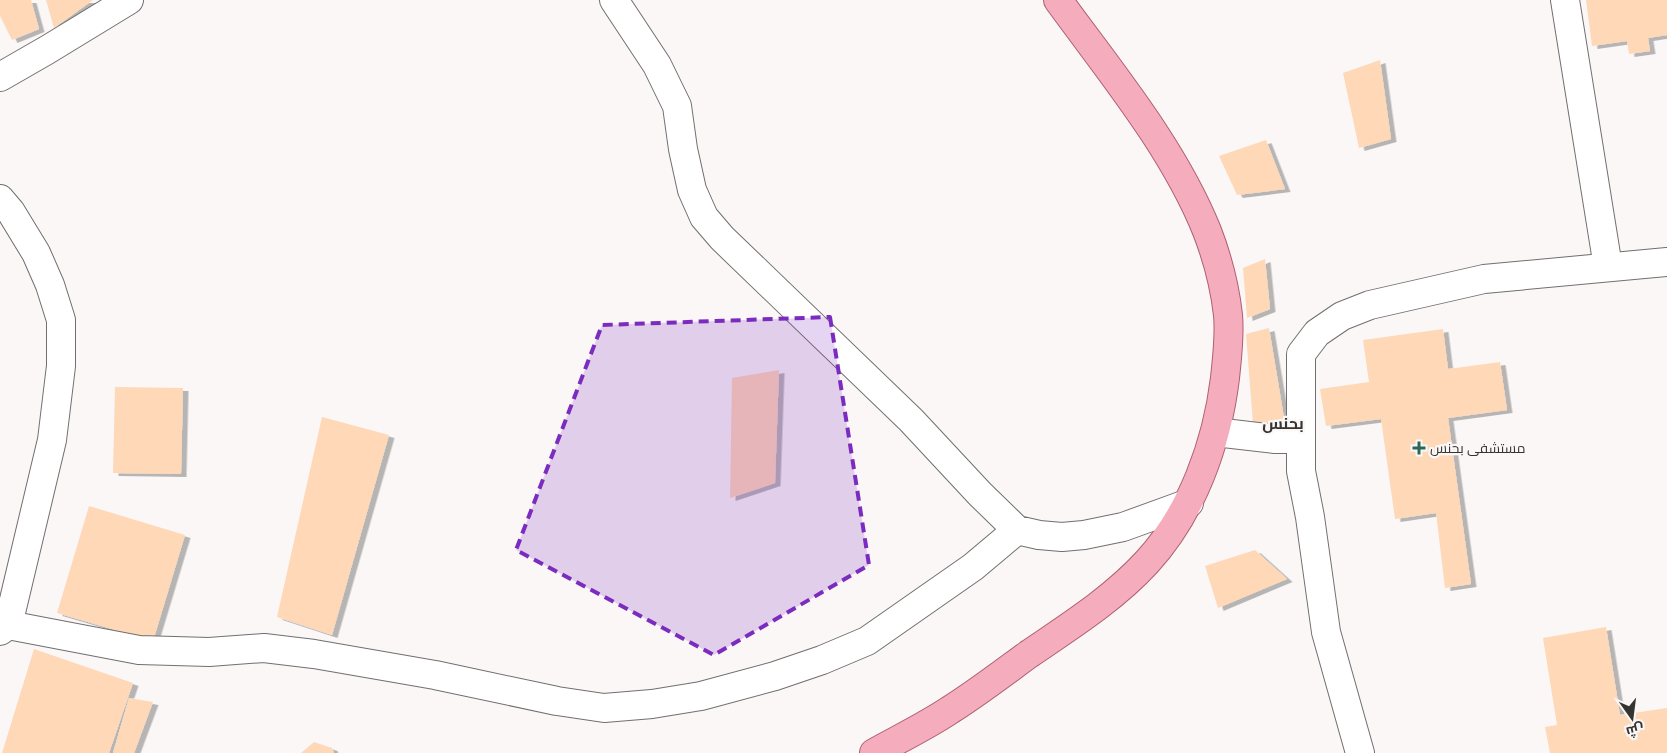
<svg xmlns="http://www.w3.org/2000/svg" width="1667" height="753" font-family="'IBM Plex Sans',Cairo,sans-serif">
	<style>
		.building { fill: #ffd8b8; filter: url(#shadow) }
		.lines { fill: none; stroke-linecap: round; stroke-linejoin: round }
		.minor-casing { stroke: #726f6e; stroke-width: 30 }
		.major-casing { stroke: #ad5f71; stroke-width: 30 }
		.minor { stroke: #fff; stroke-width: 28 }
		.major { stroke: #f5adbe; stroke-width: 28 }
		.marked { fill: #7b2cbf; fill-opacity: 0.2; stroke: #7b2cbf; stroke-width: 4; stroke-dasharray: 10 6; stroke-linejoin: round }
		.poi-dot { fill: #2a6956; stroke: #faf7f6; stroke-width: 2 }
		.labels { text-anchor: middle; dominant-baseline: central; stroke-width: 4.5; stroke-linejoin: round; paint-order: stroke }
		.poi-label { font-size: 14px; fill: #353433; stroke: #faf7f6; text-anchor: start }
		.quarter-label { font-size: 16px; font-weight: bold; fill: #353433; stroke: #faf7f6 }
	</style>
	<defs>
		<filter id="shadow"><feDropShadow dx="5.5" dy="3" stdDeviation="0" flood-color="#0004"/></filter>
	</defs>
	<rect width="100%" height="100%" fill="#faf7f6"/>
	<g class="building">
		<path d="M0,0H31L39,29L12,40L0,16Z"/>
		<path d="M46,0H93L54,28Z"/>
		<path d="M1586,0H1667V35L1648,38L1650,51L1629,54L1627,41L1592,46Z"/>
		<path d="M1380,60L1391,139L1359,148L1343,73Z"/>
		<path d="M1266,140L1285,189L1237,195L1219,156Z"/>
		<path d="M1265,259L1270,309L1247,318L1243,268Z"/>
		<path d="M1269,328L1284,418L1254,437L1246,334Z"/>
		<path d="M1443,329L1448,369L1500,362L1507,410L1448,418L1471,584L1445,588L1436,513L1395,519L1381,419L1326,426L1320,389L1369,382L1363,340Z"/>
		<path d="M779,370L775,483L730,498L732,378Z"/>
		<path d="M115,387L183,388L181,474L113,473Z"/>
		<path d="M322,417L389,435L332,635L277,617Z"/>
		<path d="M89,506L185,535L153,641L57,613Z"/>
		<path d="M1255,550L1287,579L1218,608L1205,566Z"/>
		<path d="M1606,627L1620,715L1667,708V753H1550L1545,727L1557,725L1543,638Z"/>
		<path d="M34,649L133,683L109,753H2Z"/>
		<path d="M129,698L153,702L134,753H113Z"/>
		<path d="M314,742L332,748L334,753H301Z"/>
	</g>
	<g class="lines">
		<defs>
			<g id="minor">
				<path d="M614,0L657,65L677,106L683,149L692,190L704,217L722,238L911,420L980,494L1017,530L1039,535L1062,537L1084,535L1123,527L1189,503"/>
				<path d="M1565,0L1608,267"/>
				<path d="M0,77L47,50L129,0"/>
				<path d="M0,199L11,212L36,253L50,285L61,320V366L52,440L8,625"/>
				<path d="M1215,432L1275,439H1301V471L1310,517L1326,632L1360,753"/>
				<path d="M1301,439V354L1317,333L1342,316L1370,305L1484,279L1667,262"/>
				<path d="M0,631L8,625L139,650L209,652L264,648L314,654L435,675L557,701L604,708L652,704L701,696L775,676L822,660L867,641L973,567L1017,530"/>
			</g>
			<path id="major" d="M874,753C899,739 926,726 950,710C977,693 1003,673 1029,654C1070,626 1113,599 1147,562C1192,513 1217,444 1225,378C1227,358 1230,336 1228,315C1225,288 1217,257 1207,231C1173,147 1111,73 1058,0"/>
		</defs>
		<use href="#minor" class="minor-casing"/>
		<use href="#major" class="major-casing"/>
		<use href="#minor" class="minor"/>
		<use href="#major" class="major"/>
	</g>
	<path class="marked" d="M830,317L869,565L714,655L516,550L602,325Z"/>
	<path class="poi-dot" d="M1416.5 440.5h5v5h5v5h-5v5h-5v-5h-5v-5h5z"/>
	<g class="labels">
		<g class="poi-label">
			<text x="1430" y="448">مستشفى بحنس</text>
		</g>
		<g class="quarter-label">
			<text x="1283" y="423">بحنس</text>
		</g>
	</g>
	<g transform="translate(1632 718) rotate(166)" stroke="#faf7f6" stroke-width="4" paint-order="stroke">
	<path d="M0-4L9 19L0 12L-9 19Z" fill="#353433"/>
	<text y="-8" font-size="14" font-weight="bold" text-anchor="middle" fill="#353433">ش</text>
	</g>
</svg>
